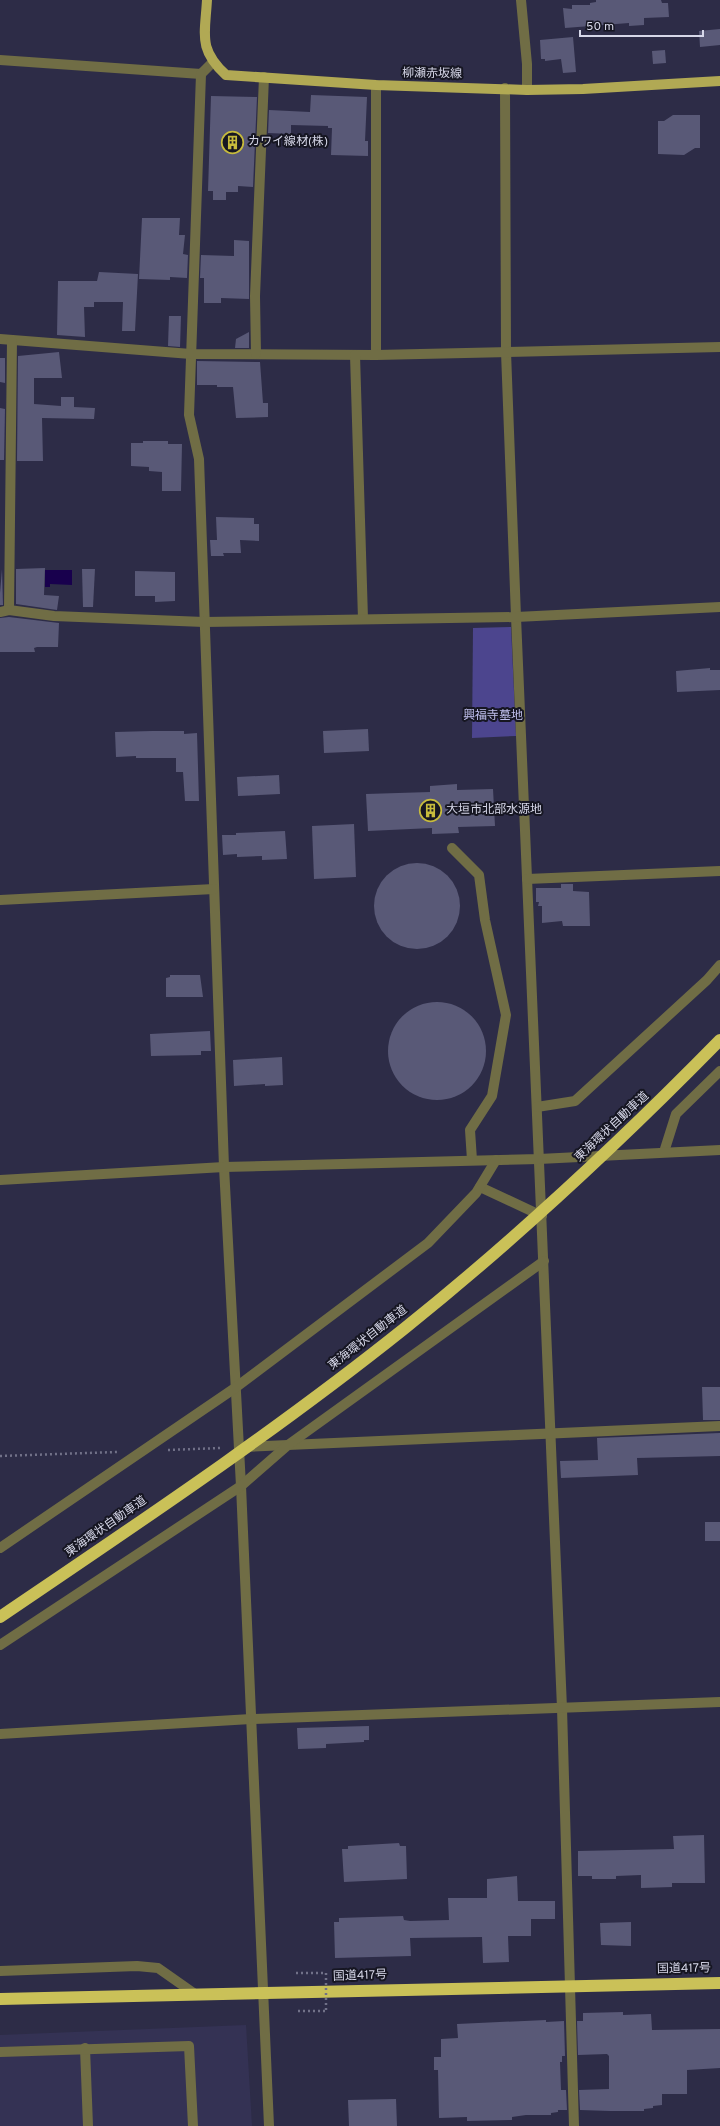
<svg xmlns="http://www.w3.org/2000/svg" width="720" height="2126" font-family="Overpass,'Noto Sans JP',sans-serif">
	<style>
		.built { fill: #343254 }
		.green { fill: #4c458e }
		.water { fill: #18004d }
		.building { fill: #595977 }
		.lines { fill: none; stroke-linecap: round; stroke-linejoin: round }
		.path { stroke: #717188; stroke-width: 2.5; stroke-dasharray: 2 3; stroke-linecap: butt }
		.minor { stroke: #706d45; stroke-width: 10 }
		.major { stroke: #b1a954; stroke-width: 10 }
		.highway { stroke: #cac158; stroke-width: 12 }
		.path-bridge { stroke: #717188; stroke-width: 2.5; stroke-dasharray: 2 3; stroke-linecap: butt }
		.highway-bridge { stroke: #cac158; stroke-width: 12 }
		.labels { text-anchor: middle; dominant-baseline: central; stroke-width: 4; stroke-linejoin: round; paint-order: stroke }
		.street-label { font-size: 12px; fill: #d6d7e8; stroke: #161622 }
		.poi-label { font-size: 12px; fill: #d6d7e8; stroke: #161622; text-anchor: start }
		.park-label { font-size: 12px; fill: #bfbfec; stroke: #161622 }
	</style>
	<rect width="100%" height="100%" fill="#2d2c47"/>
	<path class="built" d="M246,2025L252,2126H0V2035Z"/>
	<path class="green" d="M511,627L516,736L472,738L473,628Z"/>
	<path class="water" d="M45,570H72V585L50,584V587H45Z"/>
	<g class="building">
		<path d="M596,0H661L662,3H668L669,17L644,18V25L629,26V23L565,28L563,8L572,9V5H590V3L596,2Z"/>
		<path d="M720,29V45L700,47L699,31Z"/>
		<path d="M573,37L576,72L563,73L561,59L545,61V59H541L540,40Z"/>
		<path d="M665,50L666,63L653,64L652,51Z"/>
		<path d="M311,95L367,97L365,141H368V156L331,155L332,128H328V126L291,125V134L268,133L269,110L310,112Z"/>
		<path d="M211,96L257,97L253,187L238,186V192H226V200H213V191H208Z"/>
		<path d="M673,115H700V148H695L684,155L658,154V121H664Z"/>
		<path d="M142,218H180L179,235H185L183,254L188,255L187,278L170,277V280L139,279Z"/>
		<path d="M234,240L249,241V299L221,298V303H204V278H200L201,255L234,256Z"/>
		<path d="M99,272L138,274L135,331H122L123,302H94V307H84L85,337L57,335L58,281H97Z"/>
		<path d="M169,316H181L180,347L168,346Z"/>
		<path d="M249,332V348H235L236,339Z"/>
		<path d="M59,352L62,378H34V404L61,406V397H74V407L95,408L94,419L42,418L43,461H17L18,356Z"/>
		<path d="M0,358H5V383L0,382Z"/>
		<path d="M197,361L260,362L263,403H268V417L236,418L233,387H217V385H197Z"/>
		<path d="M0,408L5,409L4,460H0Z"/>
		<path d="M143,441H168V444H182L181,491H162V472L149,471V467L131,466V443H143Z"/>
		<path d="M216,517L254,518V524H259V541L240,540L241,553H223L224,556H211L210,540H217Z"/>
		<path d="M45,568L44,595L59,596L57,610L16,604V569Z"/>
		<path d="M2,569L3,605H0V593Z"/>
		<path d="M82,569H95L93,607H83Z"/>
		<path d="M135,571L175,572V601L155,602V596H135Z"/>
		<path d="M9,617L59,623L58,647H37L34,648L35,652H0V618Z"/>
		<path d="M710,668V670H720V690L677,692L676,671Z"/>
		<path d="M368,729L369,751L324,753L323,731Z"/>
		<path d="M152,731H184V734L197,733L199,801H185L183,772H176V758H136V756L116,757L115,732Z"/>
		<path d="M279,775L280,794L238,796L237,777Z"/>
		<path d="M457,784V790L493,789L495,826L458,827L459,833L432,834V828L368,831L366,794L430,792V786Z"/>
		<path d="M354,824L356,877L314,879L312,826Z"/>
		<path d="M285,831L287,859L262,860V856L237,857V854L223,855L222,835H236V833Z"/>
		<circle cx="417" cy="906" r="43"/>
		<path d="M561,884H573V891L589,892L590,926H563L562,921L542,923V906H538L539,902H536V888H561Z"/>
		<path d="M170,975H200L203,997H166V978L170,977Z"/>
		<circle cx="437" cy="1051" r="49"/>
		<path d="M210,1031L211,1051H201V1055L151,1056L150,1034Z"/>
		<path d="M282,1057L283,1085L265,1086V1084L234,1086L233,1060Z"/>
		<path d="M702,1387H720V1420H703Z"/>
		<path d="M720,1433V1456L637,1458L638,1475L561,1478L560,1461L598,1460L597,1438Z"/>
		<rect x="705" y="1522" width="15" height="19"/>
		<path d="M369,1726V1740H364V1742L326,1744V1748L298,1749L297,1728Z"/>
		<path d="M704,1835L705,1883H672V1887L641,1888V1875L616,1876V1879H592V1876H578V1851L674,1849L673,1836Z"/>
		<path d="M399,1843L400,1846H406L407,1879L344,1882L342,1849H348V1846Z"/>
		<path d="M517,1876L518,1901H555V1919H531V1936H508L509,1962L483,1963L482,1937L410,1938L411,1956L335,1958L334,1922H339V1918L403,1916L404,1920L410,1921L449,1920L448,1898H487V1879Z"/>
		<path d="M631,1922V1946L601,1945L600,1923Z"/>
		<path d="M623,2012V2015L651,2014L652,2030L720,2029V2068L687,2070V2094H662V2105L653,2106V2108L644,2109V2111H610L580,2110L579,2090L609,2089V2056L607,2054L578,2055L577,2021H583V2013Z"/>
		<path d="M546,2020V2022L564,2021L565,2056H562V2062H560L561,2090H566L567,2110H558V2112L551,2113V2115H526L512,2117V2120L467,2121V2117L439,2118L438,2070H434V2057H441V2039L458,2038L457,2024Z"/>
		<path d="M396,2099L397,2126H349L348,2100Z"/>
	</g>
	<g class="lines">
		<g class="path">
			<path d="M168,1450L221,1448"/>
			<path d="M0,1456L117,1452"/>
			<path d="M296,1973H326"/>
			<path d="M298,2011H326"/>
		</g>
		<g class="minor">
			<path d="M521,0L527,64V90"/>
			<path d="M0,60L201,74L213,62"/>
			<path d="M201,74L189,415L199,459L224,1167L241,1486L269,2126"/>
			<path d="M376,85V355"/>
			<path d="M505,88L506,352L516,617L562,1708L574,2126"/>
			<path d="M0,339L191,354L376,355L720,347"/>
			<path d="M256,354L255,296L264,77"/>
			<path d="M355,355L363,619"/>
			<path d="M9,610L12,340"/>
			<path d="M0,612L9,610L54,616L204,622L516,617L720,607"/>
			<path d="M452,848L479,875L485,920L506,1015L492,1096L470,1130L472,1160"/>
			<path d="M527,879L720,871"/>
			<path d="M0,900L214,889"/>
			<path d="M537,1107L575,1101L707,980L720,965"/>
			<path d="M664,1152L676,1114L720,1071"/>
			<path d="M0,1180L224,1167L539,1159L720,1150"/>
			<path d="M480,1187L542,1216"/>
			<path d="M245,1447L720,1426"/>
			<path d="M0,1548L235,1388L428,1243L476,1193L496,1160"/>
			<path d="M0,1645L241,1486L288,1445L544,1261"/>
			<path d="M0,1734L251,1719L720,1702"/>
			<path d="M0,1971L137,1966L158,1968L195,1994"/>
			<path d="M85,2048L88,2126"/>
			<path d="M0,2052L189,2046L193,2126"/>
		</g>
		<path class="major" d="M207,0C205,35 198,49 226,75L376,85L527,90L583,89L720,81"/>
		<path class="highway" d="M0,1999L720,1983"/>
		<path class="path-bridge" d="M326,1973V2011"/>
		<path class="highway-bridge" d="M0,1617C137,1524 275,1432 405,1328C516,1239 620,1142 720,1040"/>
	</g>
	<defs>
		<symbol id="building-ring" viewBox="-11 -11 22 22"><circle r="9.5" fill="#161622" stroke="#c7bb3c" stroke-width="1.5"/><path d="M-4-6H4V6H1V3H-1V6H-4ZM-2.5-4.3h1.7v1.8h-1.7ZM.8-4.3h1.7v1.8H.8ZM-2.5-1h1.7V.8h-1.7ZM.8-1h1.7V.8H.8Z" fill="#c7bb3c"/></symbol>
	</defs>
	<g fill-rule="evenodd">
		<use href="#building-ring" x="220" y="130" width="25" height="25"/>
		<use href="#building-ring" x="418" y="798" width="25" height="25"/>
	</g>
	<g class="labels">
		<g class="street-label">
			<text transform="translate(432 74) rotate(1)">柳瀬赤坂線</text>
			<text transform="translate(612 1127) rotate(-43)">東海環状自動車道</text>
			<text transform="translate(368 1338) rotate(-38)">東海環状自動車道</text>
			<text transform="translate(106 1527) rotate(-35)">東海環状自動車道</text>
			<text transform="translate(684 1969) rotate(-1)">国道417号</text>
			<text transform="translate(360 1976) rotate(-2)">国道417号</text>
		</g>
		<g class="poi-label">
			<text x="248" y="142">カワイ線材(株)</text>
			<text x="446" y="810">大垣市北部水源地</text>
		</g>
		<g class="park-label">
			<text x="493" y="716">興福寺墓地</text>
		</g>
	</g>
	<path d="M580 30v6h123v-6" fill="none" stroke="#d6d7e8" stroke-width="2"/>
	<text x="586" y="30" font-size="12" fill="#d6d7e8" stroke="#161622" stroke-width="3" paint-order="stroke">50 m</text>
</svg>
